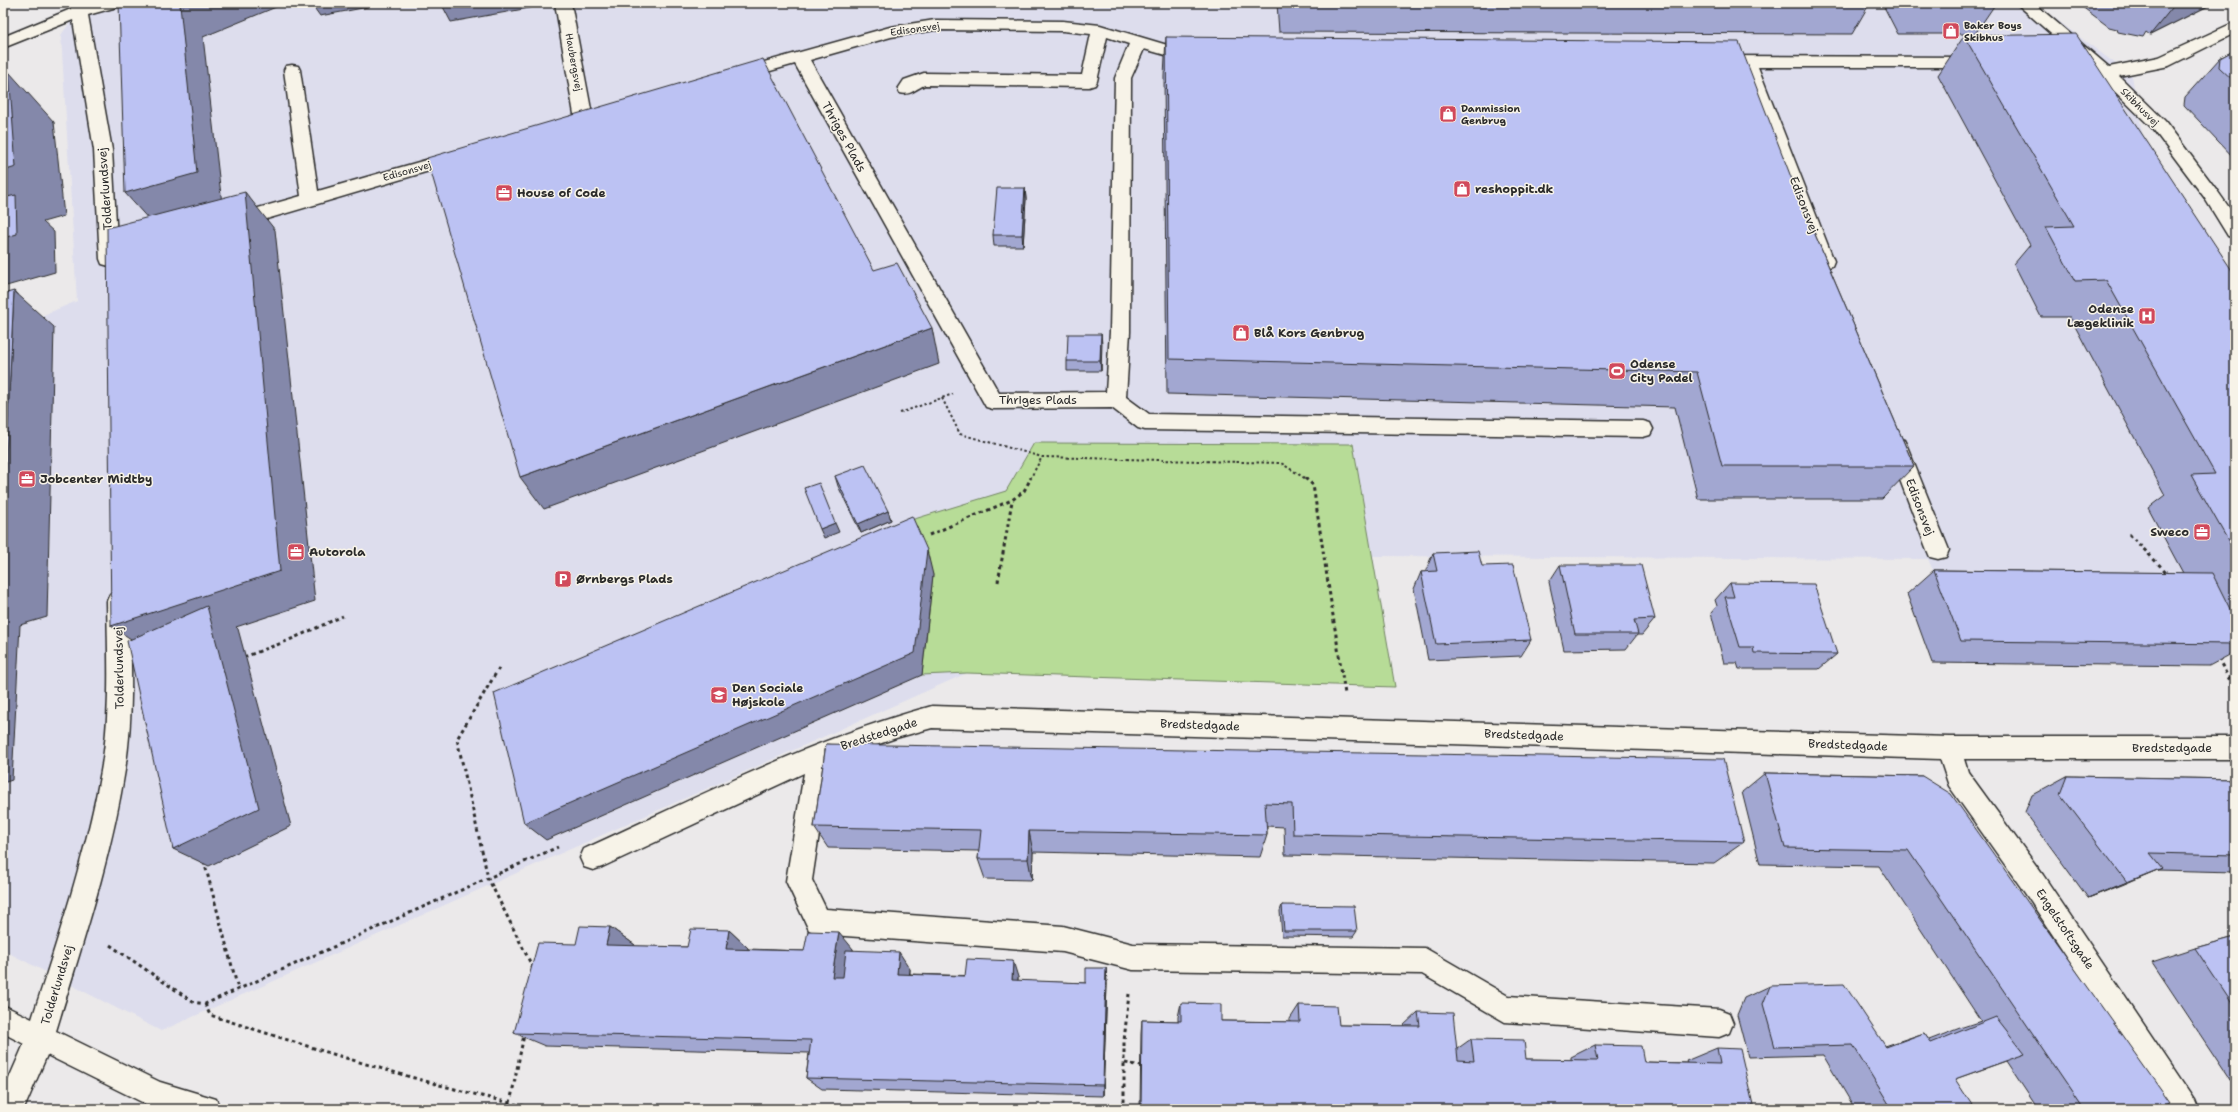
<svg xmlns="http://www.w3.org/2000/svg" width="2238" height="1112" font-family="'Shantell Sans',sans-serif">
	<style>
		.built { fill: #dddded }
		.green { fill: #b7dc97; stroke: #718461 }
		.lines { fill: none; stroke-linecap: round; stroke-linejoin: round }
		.lane-casing { stroke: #2b2b2b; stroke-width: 3 }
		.street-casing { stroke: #2b2b2b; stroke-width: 3 }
		.secondary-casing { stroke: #2b2b2b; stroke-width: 3 }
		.path-far1 { stroke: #2b2b2b; stroke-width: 2; stroke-dasharray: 2.5 2.5; stroke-linecap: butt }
		.path { stroke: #2b2b2b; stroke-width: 3; stroke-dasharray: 3.5 3.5; stroke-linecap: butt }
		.lane { fill: #f7f3e8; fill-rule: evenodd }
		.street { fill: #f7f3e8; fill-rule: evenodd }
		.secondary { fill: #f7f3e8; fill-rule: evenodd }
		.wall { fill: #a2a7d1; stroke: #2b2b2b }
		.shaded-wall { fill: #8488aa; stroke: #2b2b2b }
		.building { fill: #bcc2f3; stroke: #2b2b2b }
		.labels { text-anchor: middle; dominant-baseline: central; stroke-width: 3; stroke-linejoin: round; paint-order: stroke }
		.far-poi-label { font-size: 10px; font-weight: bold; fill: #2b2b2b; stroke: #f7f3e8; text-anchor: start }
		.far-street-label { font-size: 10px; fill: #2b2b2b; stroke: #f7f3e8 }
		.street-label { font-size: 12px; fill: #2b2b2b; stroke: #f7f3e8 }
		.poi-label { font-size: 12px; font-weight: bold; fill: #2b2b2b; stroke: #f7f3e8; text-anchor: start }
	</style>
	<rect width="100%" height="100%" fill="#ebe9ea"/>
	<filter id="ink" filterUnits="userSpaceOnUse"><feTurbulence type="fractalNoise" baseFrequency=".025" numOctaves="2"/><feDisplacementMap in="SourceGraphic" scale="8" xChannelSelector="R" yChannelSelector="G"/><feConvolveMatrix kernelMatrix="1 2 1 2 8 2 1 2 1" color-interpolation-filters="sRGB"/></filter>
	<g filter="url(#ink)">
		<path class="built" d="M84,3H2034L2132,76L2148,165L2235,305V662L2186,580L1937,579L1928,559L1373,556L1395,687L967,673L161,1031L3,950V332L77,301L61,35Z"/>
		<path class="green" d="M1034,443L1353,444L1395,687L967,673L922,675L933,575L908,521L1006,491Z"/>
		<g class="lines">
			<defs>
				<g id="lane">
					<path d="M555,3H571L593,120L590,124L584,126L578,124L575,120Z"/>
					<path d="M935,20L1063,21L1100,25L1184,50L1199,51L1201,55L1199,59L1183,60L1144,49L1131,78L1130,332L1126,397L1149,414L1643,421L1650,423L1653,429L1650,435L1643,437L1145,430L1138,428L1112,408L993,409L986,407L795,64L738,80L732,79L730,75L732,71L890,27ZM935,30L1063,31L1091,34L1082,75L924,73L904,80L898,89L900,93C911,96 916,88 925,85L1089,87L1095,85L1097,81L1107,37L1129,44L1115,78L1110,332L1106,392L999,393L810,60L891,37Z"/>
					<path d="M1716,56L1975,57L1981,58L1983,62L1981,66L1975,67H1758L1834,261L1832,266L1825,268L1818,266L1816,261L1742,66L1710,65L1708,61L1710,57Z"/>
					<path d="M292,65L298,66L300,70L318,191L457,151L463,153L466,157L463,161L233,229L226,227L224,222L226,217L301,196L284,70L286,66Z"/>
					<path d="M1897,438L1904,440L1907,446L1949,550L1946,557L1938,559L1930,557L1927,550L1887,446L1890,440Z"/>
				</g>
				<path id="street" d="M932,706L1949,737H2235V759H1964L1968,772L2043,875L2194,1099L2198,1109H2168L2025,893L1949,786L1940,759L932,728L896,738L830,761L812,880L826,909L1063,926L1133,944L1425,948L1508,996L1719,1009L1729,1013L1733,1023L1729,1033L1719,1037L1505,1022L1422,974L1133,970L1063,952L818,934L809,930L786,881L804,773L602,867L593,870L584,867L580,858L584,849C698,797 811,739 932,706Z"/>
				<g id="secondary">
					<path d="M70,3H86V5L119,3L117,7L88,15L112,150L118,259L116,264L109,266L102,264L100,259L94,150L73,20L3,48V37L71,9Z"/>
					<path d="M2016,3H2034L2109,67L2159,57L2235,22V33L2169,66L2119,76L2165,121L2216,189L2235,216V238L2228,236L2204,197L2153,129L2100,77Z"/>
					<path d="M118,591L126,594L129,601C131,658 134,714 125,770C111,859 82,945 56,1031L160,1082L216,1099L220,1109H156L47,1055L24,1109H3V1092L24,1044L3,1033V1005L32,1019C58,938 86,855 101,771C111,715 108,658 107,601L110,594Z"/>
				</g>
			</defs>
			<use href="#lane" class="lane-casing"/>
			<use href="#street" class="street-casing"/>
			<use href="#secondary" class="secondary-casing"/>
			<g class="path-far1">
				<path d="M942,398L960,434L1042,457L1281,463L1306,479"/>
				<path d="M900,413L953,394"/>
				<path d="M1030,479L1042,457"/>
			</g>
			<g class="path">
				<path d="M1305,478L1313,485L1345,694"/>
				<path d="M2129,534L2169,575"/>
				<path d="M929,535L1012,500L1024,491L1031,478"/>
				<path d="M998,582L1012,501"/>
				<path d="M244,657L287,641L343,616"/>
				<path d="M2218,658L2235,690"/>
				<path d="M499,668L457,739L488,878L533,968"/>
				<path d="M204,861L238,989"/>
				<path d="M110,945L193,1002L205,1004L558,847"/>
				<path d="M205,1004L210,1015C318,1050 425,1084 536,1109"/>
				<path d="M1125,1063L1141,1066"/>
				<path d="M510,1103L524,1035"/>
				<path d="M1124,1109V1041L1129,994"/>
			</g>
			<use href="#lane" class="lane"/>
			<use href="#street" class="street"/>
			<use href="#secondary" class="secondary"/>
		</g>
		<g class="wall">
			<path d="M1277,3H1870L1852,34L1279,32Z"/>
			<path d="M1882,3H1996L1975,34H1898Z"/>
			<path d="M2077,3H2214L2150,35L2146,32L2143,37L2118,32L2117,29L2109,27Z"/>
			<path d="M1964,36L2235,275V652L2209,666L1932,663L1907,594L1934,570L2183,573L2148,508L2165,495L2070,317H2041L2014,264L2030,245L1938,75Z"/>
			<path d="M1166,37L1796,190L1914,466L1882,499H1698L1675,407L1167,394L1164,76Z"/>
			<path d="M2235,50V159L2184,105L2185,97L2220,58Z"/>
			<path d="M1025,188L1026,199L1023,246H994L993,235Z"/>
			<path d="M1101,334V371H1067V361Z"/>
			<path d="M835,476L888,511L891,520L861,533L838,486Z"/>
			<path d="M1433,553L1482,566L1531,640L1521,656L1428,660L1414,589L1421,572H1426V570Z"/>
			<path d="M1560,565L1655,619L1642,635H1637L1626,649L1564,650L1549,582Z"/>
			<path d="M1730,583L1837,654L1819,669H1739L1737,663H1724L1711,613L1717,606L1715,600Z"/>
			<path d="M826,744L1744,842L1714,863L1285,855L1284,827L1267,826V835L1260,857L1033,852L1032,880L985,879L978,859L979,851L828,848L814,827Z"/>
			<path d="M1765,773L1922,776L2156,1109H2038L2006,1061L1955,1079L1961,1109H1855L1823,1055L1748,1057L1737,1015L1744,998L1770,986L1885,1046L1924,1033L1929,1040L1960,1028L1981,1021L1879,866L1760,864L1742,792Z"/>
			<path d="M2067,776L2235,779V872L2157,870L2088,898L2025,812L2032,795Z"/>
			<path d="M1282,905L1357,931L1353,937L1282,936L1280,911Z"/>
			<path d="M610,927L635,945L634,946L687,947L729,930L748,948V949L804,951L853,949V951L910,969V974L1018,977V981L1086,983L1106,968L1107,984L1103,1096L822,1089L806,1078L809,1053L545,1046L514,1033L576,944Z"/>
			<path d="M2235,937V1087L2152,962L2195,948Z"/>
			<path d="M1181,1003L1221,1021L1290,1022V1019L1299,1005L1339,1025L1403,1026L1418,1012L1457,1049L1471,1039L1526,1059L1571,1060V1057L1595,1045L1644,1062L1687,1063L1686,1061L1717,1048L1754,1109H1140L1141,1034L1142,1020L1178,1021V1017Z"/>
		</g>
		<g class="shaded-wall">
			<path d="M3,3H9L3,5Z"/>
			<path d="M186,3H274L276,7L203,37L222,204L152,223L125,193L180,5Z"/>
			<path d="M322,3H368V7L320,16L312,5Z"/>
			<path d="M441,3H534L535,7L451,22Z"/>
			<path d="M2176,3H2214L2150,35Z"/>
			<path d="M9,72L54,122L64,216L43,222L54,232L55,272L3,287V171Z"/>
			<path d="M1025,188L1026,199L1023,246L1022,235Z"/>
			<path d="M245,192L275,230L315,601L236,627L238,629L291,826L209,866L173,849L154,654L111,626Z"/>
			<path d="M14,291L54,327L47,617L20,625L12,780L3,783V522Z"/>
			<path d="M932,328L939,364L544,509L520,477Z"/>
			<path d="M1101,334L1102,344L1101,371L1100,361Z"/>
			<path d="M888,511L891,520L861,533L858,524Z"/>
			<path d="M835,523L839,532L824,538L820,529Z"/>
			<path d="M927,550L933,575L922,675L546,840L524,823Z"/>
			<path d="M1029,831L1033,852L1032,880L1028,859Z"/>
			<path d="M2162,868L2122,885L2088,898L2127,882Z"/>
			<path d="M610,927L635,945L631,962L606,945Z"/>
			<path d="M729,930L748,948L745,966L726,949Z"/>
			<path d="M839,932L853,949L847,992L832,977Z"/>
			<path d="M899,952L910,969L908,990L897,974Z"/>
			<path d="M1013,961L1018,977L1017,996L1012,980Z"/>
			<path d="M1106,968L1107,984L1103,1096V1085Z"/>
		</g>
		<g class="building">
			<path d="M119,3H186L180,5L197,173L125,193Z"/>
			<path d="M312,3H322L312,5Z"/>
			<path d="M2157,3H2168V5Z"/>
			<path d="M2076,34L2235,275V544H2230L2191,475L2215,474L2106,280L2075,281L2046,227L2074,226L1964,36Z"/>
			<path d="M1166,37L1739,42L1796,190L1914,466H1722L1697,372L1169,359Z"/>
			<path d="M2235,50V82L2219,67L2220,58Z"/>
			<path d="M763,59L874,270L897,263L932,328L520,477L427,158Z"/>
			<path d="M9,72L16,167L3,171V73Z"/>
			<path d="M997,188H1025L1022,235H993Z"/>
			<path d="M245,192L280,571L111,626L107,228Z"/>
			<path d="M16,195L17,234L3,238V198Z"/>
			<path d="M14,291L3,522V294Z"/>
			<path d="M1068,334H1101L1100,361H1067Z"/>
			<path d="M865,465L888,511L858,524L835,476Z"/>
			<path d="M819,483L835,523L820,529L804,488Z"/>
			<path d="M912,516L927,550L915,653L524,823L494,693Z"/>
			<path d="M1478,551L1482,566L1513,565L1531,640L1436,644L1421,572L1437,571L1433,553Z"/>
			<path d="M1560,565H1641L1655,619L1634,620L1638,634H1575Z"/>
			<path d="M1934,570L2212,573L2235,619V644L1961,641Z"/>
			<path d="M1730,583L1814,584L1837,654L1754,653L1753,647H1740L1725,597H1734Z"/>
			<path d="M207,606L259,808L173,849L127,641Z"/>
			<path d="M826,744L1723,759L1744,842L1293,834L1292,804L1265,803L1267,835L1029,831L1028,859H978L981,830L814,827Z"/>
			<path d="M1765,773L1922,776L1951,794L2170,1103L2156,1109H2084L1908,850L1785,848Z"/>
			<path d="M2067,776L2235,779V855L2150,853L2162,868L2127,882L2060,794Z"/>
			<path d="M1282,905L1354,906L1357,931H1284Z"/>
			<path d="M580,926L610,927L606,945L687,947L691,929L729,930L726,949L804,951L808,931L839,932L832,977H843L846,950L899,952L897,974L965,976L967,959L1013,961L1012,980L1086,983V968H1106L1103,1085L806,1078L811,1040L514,1033L538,943L576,944Z"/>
			<path d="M2235,937V1008L2195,948Z"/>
			<path d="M1844,984L1886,1047L1924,1033L1931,1043L1996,1017L2025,1054L1955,1079L1972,1105L1961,1109H1892L1853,1045L1775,1047L1763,1004L1770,986Z"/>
			<path d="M1181,1003L1221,1004V1021L1300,1022L1299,1005L1337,1006L1339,1025L1420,1026L1418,1012L1453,1013L1458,1060L1474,1061L1471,1039L1524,1040L1526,1059L1598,1060L1595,1045L1641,1046L1644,1062L1720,1064L1717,1048L1740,1049L1754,1109H1141L1142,1020L1181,1021Z"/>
		</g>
	</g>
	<defs>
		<symbol id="shop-square" viewBox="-11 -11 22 22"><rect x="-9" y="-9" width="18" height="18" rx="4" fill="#d1495b" stroke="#f7f3e8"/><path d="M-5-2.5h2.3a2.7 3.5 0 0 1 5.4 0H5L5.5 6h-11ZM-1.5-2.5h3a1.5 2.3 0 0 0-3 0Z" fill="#fff"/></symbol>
		<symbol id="office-square" viewBox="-11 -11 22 22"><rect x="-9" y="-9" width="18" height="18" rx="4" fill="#d1495b" stroke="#f7f3e8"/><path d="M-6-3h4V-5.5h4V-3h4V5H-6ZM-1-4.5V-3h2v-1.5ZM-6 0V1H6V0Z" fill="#fff"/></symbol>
		<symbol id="hospital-square" viewBox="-11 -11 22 22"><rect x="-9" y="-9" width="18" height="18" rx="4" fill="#d1495b" stroke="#f7f3e8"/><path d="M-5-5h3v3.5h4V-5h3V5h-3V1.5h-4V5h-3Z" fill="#fff"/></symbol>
		<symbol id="stadium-square" viewBox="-11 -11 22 22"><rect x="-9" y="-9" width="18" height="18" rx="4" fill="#d1495b" stroke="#f7f3e8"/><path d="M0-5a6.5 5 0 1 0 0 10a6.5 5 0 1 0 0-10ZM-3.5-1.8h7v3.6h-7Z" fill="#fff"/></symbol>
		<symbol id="parking-square" viewBox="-11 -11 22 22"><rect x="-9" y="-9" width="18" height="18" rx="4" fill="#d1495b" stroke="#f7f3e8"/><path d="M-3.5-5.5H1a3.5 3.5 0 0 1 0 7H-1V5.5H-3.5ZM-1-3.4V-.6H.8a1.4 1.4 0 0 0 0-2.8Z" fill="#fff"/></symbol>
		<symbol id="university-square" viewBox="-11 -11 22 22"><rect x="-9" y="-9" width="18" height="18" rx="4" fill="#d1495b" stroke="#f7f3e8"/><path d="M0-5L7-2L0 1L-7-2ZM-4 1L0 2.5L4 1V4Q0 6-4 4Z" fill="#fff"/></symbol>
	</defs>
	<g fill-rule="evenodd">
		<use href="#shop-square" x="1941" y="21" width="20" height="20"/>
		<use href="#shop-square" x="1438" y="104" width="20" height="20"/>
		<use href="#shop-square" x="1452" y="179" width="20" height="20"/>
		<use href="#office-square" x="494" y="183" width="20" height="20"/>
		<use href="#hospital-square" x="2137" y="306" width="20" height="20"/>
		<use href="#shop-square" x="1231" y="323" width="20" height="20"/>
		<use href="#stadium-square" x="1607" y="361" width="20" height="20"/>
		<use href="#office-square" x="17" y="469" width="20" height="20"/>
		<use href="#office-square" x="2192" y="522" width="20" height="20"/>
		<use href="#office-square" x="286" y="542" width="20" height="20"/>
		<use href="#parking-square" x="553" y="569" width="20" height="20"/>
		<use href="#university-square" x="709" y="685" width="20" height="20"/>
	</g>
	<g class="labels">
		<g class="far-poi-label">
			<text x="1964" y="25">Baker Boys<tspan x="1964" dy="12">Skibhus</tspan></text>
			<text x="1461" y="108">Danmission<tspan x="1461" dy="12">Genbrug</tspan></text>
		</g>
		<g class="far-street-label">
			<text transform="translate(915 29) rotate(-8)">Edisonsvej</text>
			<text transform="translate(574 62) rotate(80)">Haubergsvej</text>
			<text transform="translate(2140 107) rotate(45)">Skibhusvej</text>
			<text transform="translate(407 171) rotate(-16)">Edisonsvej</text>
		</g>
		<g class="street-label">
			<text transform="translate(844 137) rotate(61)">Thriges Plads</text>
			<text transform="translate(105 189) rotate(-94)">Tolderlundsvej</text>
			<text transform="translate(1804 205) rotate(69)">Edisonsvej</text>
			<text x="1038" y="400">Thriges Plads</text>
			<text transform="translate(1920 507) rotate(69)">Edisonsvej</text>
			<text transform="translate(119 668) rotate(-91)">Tolderlundsvej</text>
			<text transform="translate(1200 725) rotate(2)">Bredstedgade</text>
			<text transform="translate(879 734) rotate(-18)">Bredstedgade</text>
			<text transform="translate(1524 735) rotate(2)">Bredstedgade</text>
			<text transform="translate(1848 745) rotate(2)">Bredstedgade</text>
			<text x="2172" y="748">Bredstedgade</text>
			<text transform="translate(2065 929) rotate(56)">Engelstoftsgade</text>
			<text transform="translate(57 985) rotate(-73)">Tolderlundsvej</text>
		</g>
		<g class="poi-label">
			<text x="1475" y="189">reshoppit.dk</text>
			<text x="517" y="193">House of Code</text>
			<text x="2134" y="309" text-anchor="end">Odense<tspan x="2134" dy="14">Lægeklinik</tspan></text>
			<text x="1254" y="333">Blå Kors Genbrug</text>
			<text x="1630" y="364">Odense<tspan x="1630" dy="14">City Padel</tspan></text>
			<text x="40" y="479">Jobcenter Midtby</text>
			<text x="2189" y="532" text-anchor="end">Sweco</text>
			<text x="309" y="552">Autorola</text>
			<text x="576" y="579">Ørnbergs Plads</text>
			<text x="732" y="688">Den Sociale<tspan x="732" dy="14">Højskole</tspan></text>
		</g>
	</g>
	<rect width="2238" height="1112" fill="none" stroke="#f7f3e8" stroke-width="16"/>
	<rect x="8" y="8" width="2222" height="1096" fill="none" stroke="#2b2b2b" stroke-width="1.5" filter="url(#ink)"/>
</svg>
